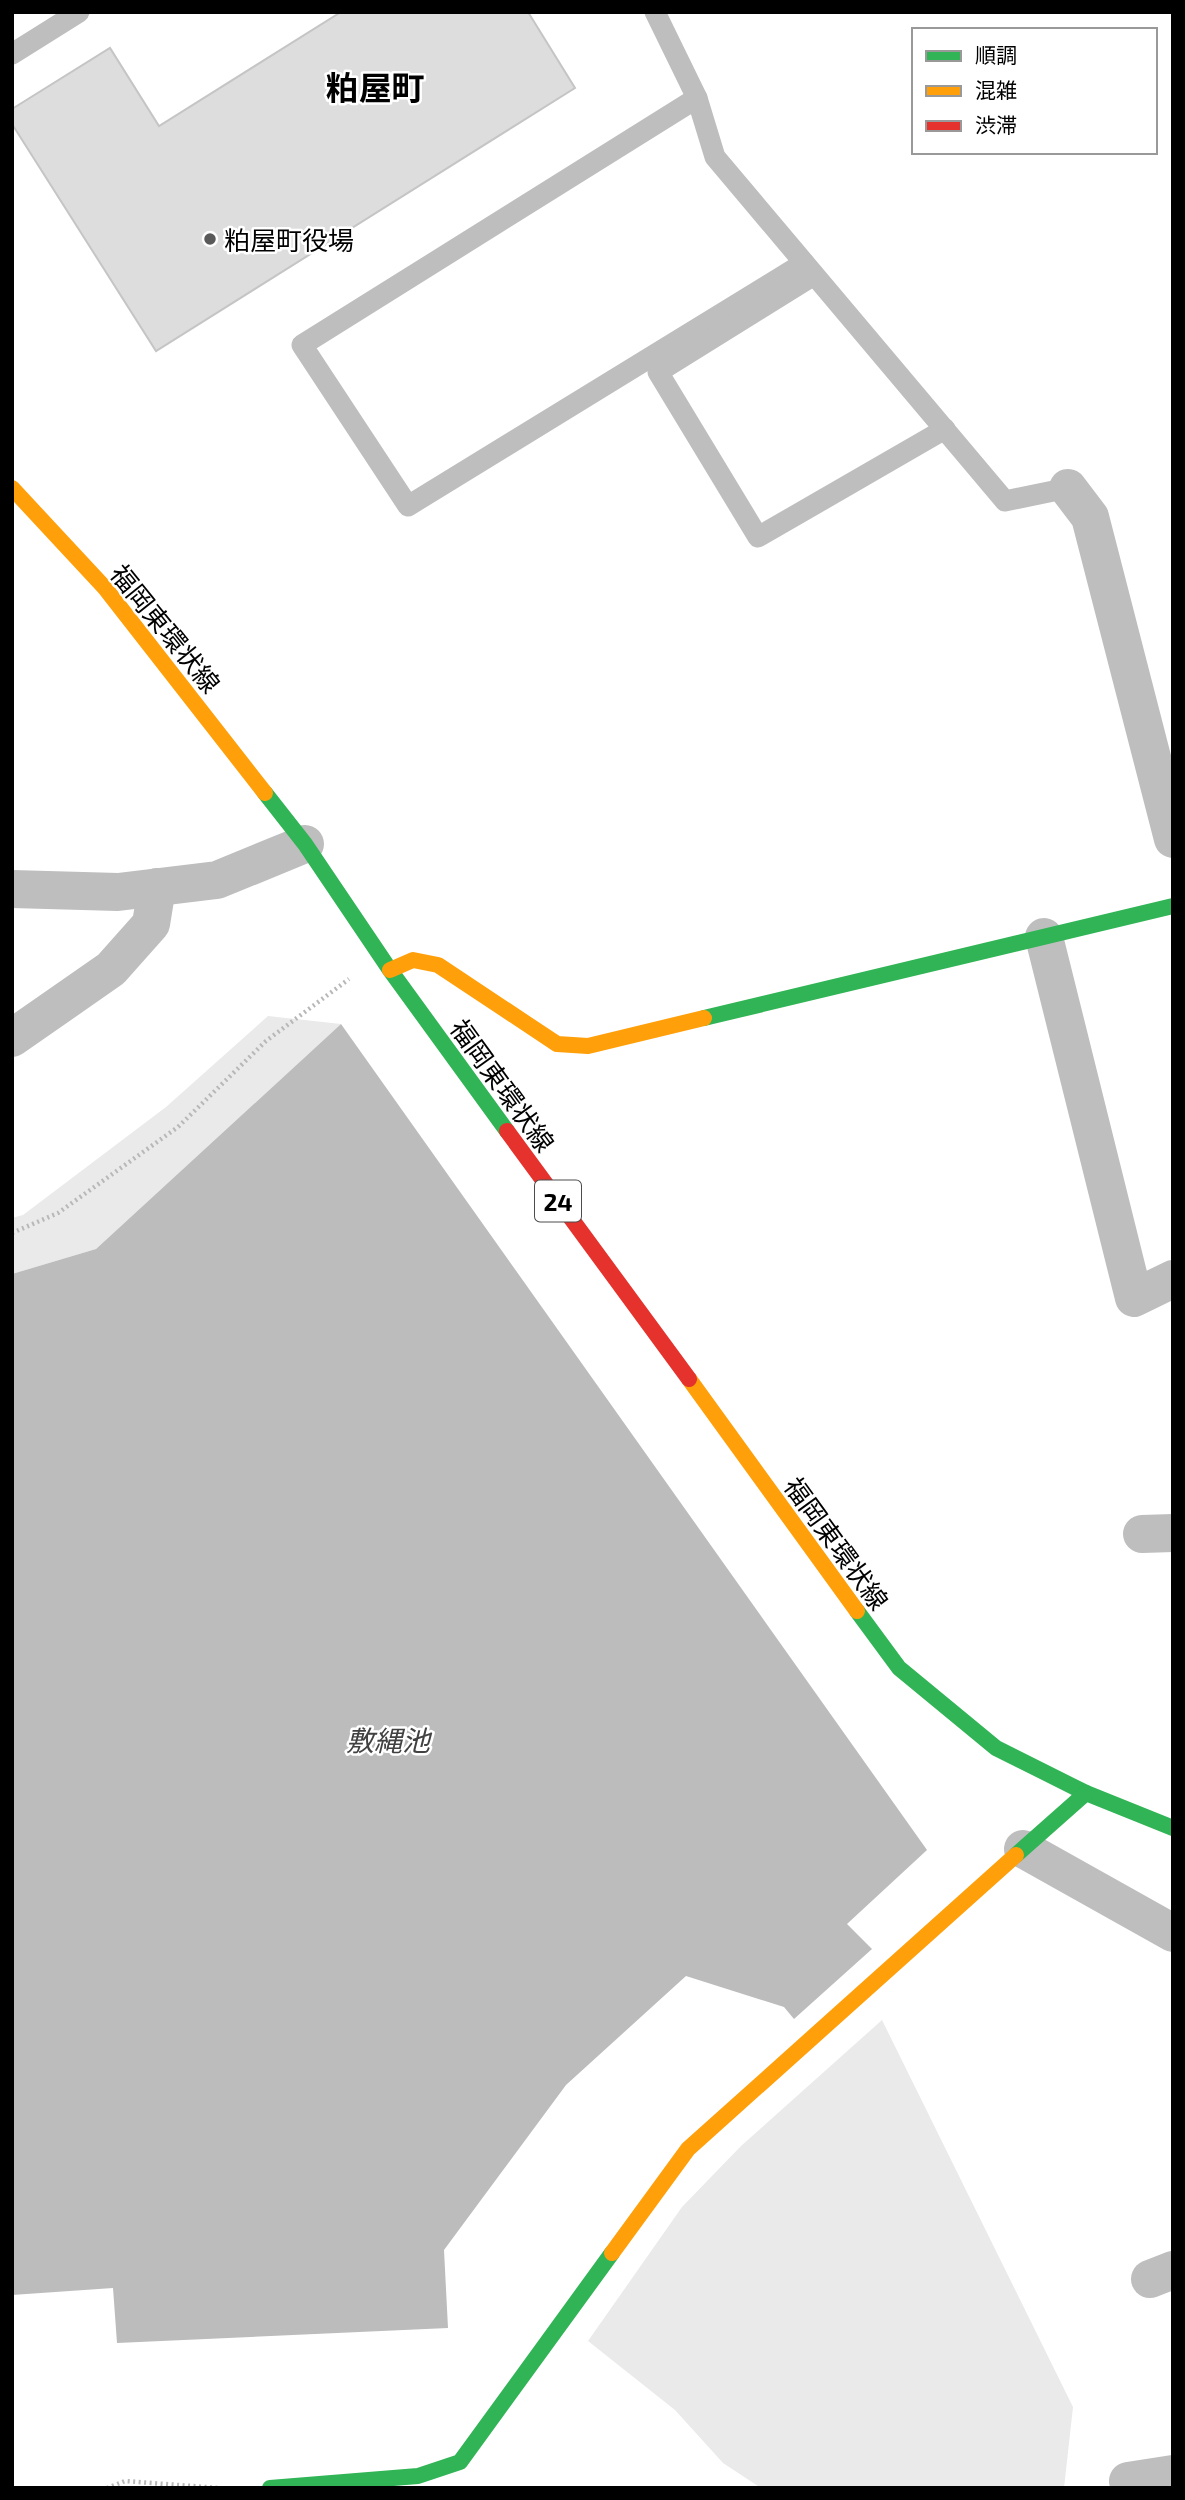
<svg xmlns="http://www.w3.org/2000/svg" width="1185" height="2500" font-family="'Exo 2','Noto Sans JP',sans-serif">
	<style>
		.green { fill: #eaeaea }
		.water { fill: #bcbcbc }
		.building { fill: #ddd; stroke: #c5c5c5; stroke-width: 2 }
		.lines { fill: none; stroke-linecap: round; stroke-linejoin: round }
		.path { stroke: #b8b8b8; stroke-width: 4.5; stroke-dasharray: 2 3.5; stroke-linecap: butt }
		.lane { stroke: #bebebe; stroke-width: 21 }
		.street { stroke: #bebebe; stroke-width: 38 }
		.fast { stroke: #30b455; stroke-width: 16 }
		.slow { stroke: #ff9f0a; stroke-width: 16 }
		.jam { stroke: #e5322d; stroke-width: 16 }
		.poi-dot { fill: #595959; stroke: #fff; stroke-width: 2.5 }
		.labels { text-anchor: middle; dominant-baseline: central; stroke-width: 5; stroke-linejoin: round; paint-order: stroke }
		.shield { fill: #fff; stroke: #4c4c4c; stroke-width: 2 }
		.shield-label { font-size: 24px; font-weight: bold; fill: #000 }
		.poi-label { font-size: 26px; fill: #000; stroke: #fff; text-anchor: start }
		.street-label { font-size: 26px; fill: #000; stroke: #fff }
		.water-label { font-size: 28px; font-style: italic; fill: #414141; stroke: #fff }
		.district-label { font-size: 33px; font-weight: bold; fill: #000; stroke: #fff }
	</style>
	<rect width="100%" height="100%" fill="#fff"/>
	<g class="green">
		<path d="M268,1016L341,1024L96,1249L12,1274V1218L23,1215L166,1107Z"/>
		<path d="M882,2020L1073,2407L1064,2488H761L723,2463L675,2410L588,2341L682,2207L741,2146Z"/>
	</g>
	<path class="water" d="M341,1024L927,1850L847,1924L872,1949L794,2019L784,2007L686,1976L566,2085L444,2250L448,2328L117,2343L113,2288L12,2295V1274L96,1249Z"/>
	<path class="building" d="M341,12H528L575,88L156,351L12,124V109L110,48L159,126Z"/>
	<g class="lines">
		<g class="path">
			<path d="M12,1233L58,1213L178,1127L266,1041L349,979"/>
			<path d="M107,2488L125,2481L219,2488"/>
		</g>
		<g class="lane">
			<path d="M655,12L697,98L715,157L1005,501L1068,488"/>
			<path d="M12,54L79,12"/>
			<path d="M697,98L302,345L408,506L804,263"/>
			<path d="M814,275L658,372L758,537L945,429"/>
		</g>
		<g class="street">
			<path d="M1068,488L1090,517L1173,839"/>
			<path d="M12,889L118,892L217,880L305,844"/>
			<path d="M1044,937L1134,1298L1173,1279"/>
			<path d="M12,1038L111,969L151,924L157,887"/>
			<path d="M1142,1534L1173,1533"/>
			<path d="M1023,1849L1173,1933"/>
			<path d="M1150,2279L1173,2270"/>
			<path d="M1128,2481L1173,2474"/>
		</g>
		<g class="fast">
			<path d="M265,793L305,844L390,970L507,1131"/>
			<path d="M704,1018L1173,906"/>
			<path d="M857,1611L899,1668L996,1748L1086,1793L1173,1828"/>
			<path d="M1016,1855L1086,1793"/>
			<path d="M270,2488L418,2476L460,2462L612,2253"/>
		</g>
		<g class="slow">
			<path d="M12,488L105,588L265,793"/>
			<path d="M390,970L413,960L438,965L557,1044L588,1046L704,1018"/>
			<path d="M689,1379L857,1611"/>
			<path d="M612,2253L688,2149L1016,1855"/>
		</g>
		<path class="jam" d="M507,1131L689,1379"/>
	</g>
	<circle class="poi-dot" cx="210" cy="239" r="7"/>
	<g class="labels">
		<rect class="shield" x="535" y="1180.5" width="46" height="41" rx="5"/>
		<g class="shield-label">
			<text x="558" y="1201">24</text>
		</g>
		<g class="poi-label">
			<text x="224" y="239">粕屋町役場</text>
		</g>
		<g class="street-label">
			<text transform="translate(166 628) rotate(51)">福岡東環状線</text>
			<text transform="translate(503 1085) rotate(54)">福岡東環状線</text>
			<text transform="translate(837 1543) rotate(54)">福岡東環状線</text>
		</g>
		<g class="water-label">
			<text x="388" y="1740">敷縄池</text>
		</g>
		<g class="district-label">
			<text x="375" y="87">粕屋町</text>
		</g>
	</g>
	<rect width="1185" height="2500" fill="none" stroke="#000000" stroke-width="28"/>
	<rect x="912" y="28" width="245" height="126" fill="#ffffff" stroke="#999999" stroke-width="2"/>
	<rect x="926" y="51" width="35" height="10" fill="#30b455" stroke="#999999" stroke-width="2"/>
	<text x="975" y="63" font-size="21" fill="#000000">順調</text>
	<rect x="926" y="86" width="35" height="10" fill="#ff9f0a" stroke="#999999" stroke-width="2"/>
	<text x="975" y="98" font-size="21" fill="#000000">混雑</text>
	<rect x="926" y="121" width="35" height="10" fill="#e5322d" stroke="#999999" stroke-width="2"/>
	<text x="975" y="133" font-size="21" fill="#000000">渋滞</text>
</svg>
